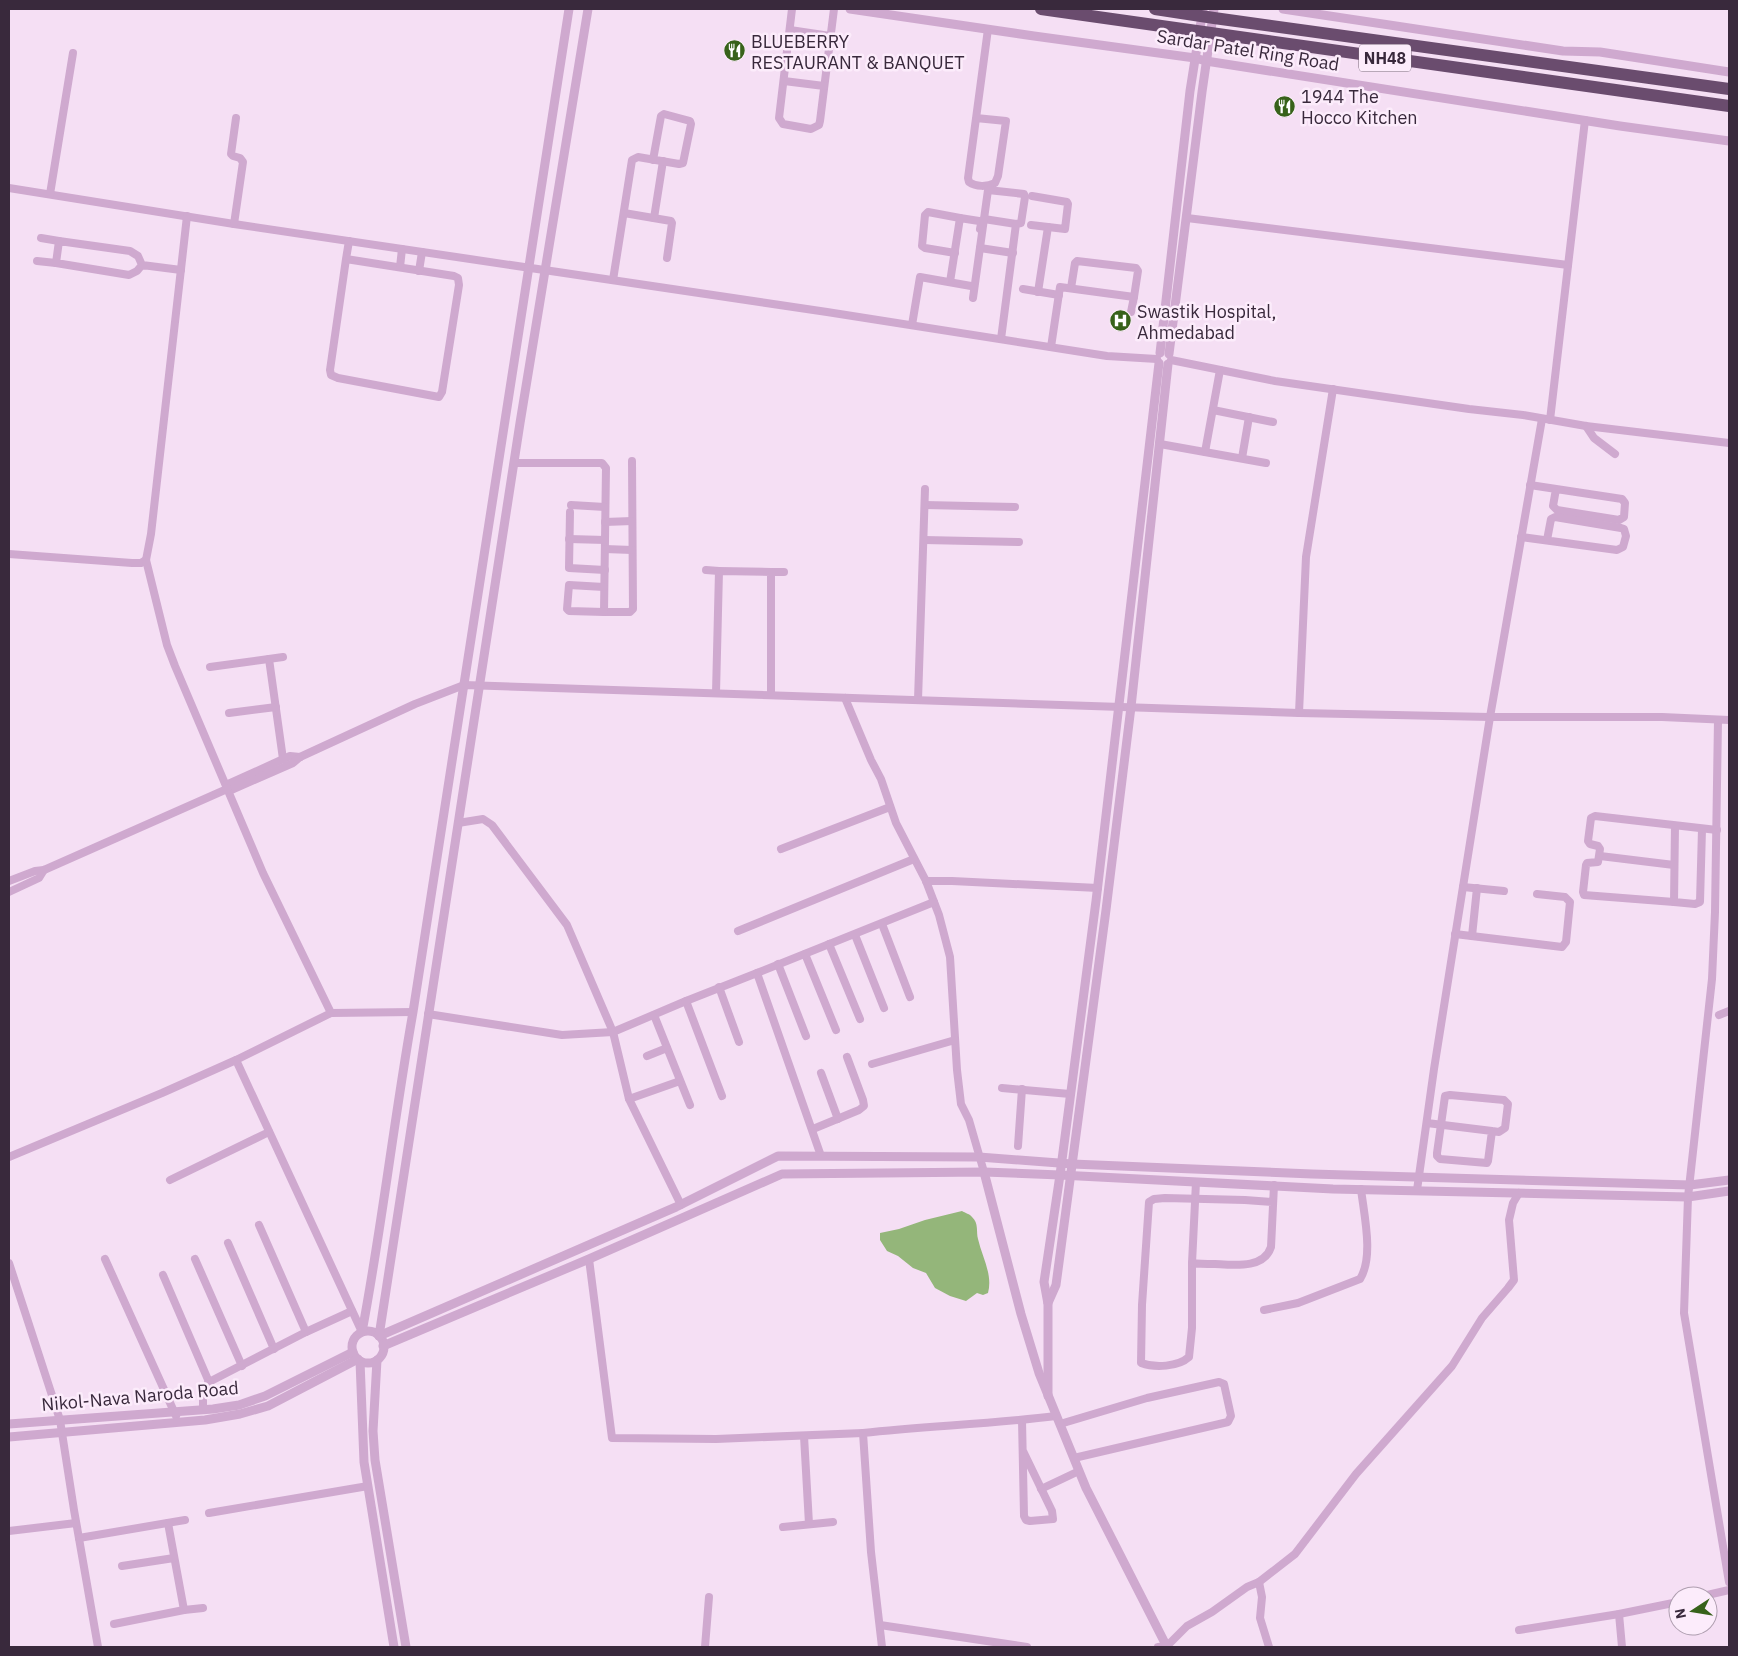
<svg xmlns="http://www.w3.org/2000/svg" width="1738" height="1656" font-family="'IBM Plex Sans',sans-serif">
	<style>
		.water { fill: #94b67a }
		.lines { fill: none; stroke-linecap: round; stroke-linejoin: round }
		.minor { stroke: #cfa9cf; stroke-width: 8 }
		.tertiary { stroke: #cfa9cf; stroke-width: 9 }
		.trunk { stroke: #6a4c6e; stroke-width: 12 }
		.labels { text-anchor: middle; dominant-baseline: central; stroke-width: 5; stroke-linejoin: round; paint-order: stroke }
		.shield { fill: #fcecfb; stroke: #746475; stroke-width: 1 }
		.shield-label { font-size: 16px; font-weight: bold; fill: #39293c }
		.poi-label { font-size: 18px; fill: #39293c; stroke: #fcecfb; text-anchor: start }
		.street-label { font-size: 18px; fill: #39293c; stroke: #fcecfb }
	</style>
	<rect width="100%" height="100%" fill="#f5dff4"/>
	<path class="water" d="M962,1211C965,1213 970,1214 972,1217C979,1223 976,1232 978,1239C982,1257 993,1274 988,1293L983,1295L977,1293L966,1301L950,1296L935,1288L926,1273L913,1268L898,1256L887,1251L880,1240V1233L899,1229L925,1220Z"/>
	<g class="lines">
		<g class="minor">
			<path d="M792,9L779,118L783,124L811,129L819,125L820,121L834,9"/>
			<path d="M790,30L830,36"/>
			<path d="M784,81L824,86"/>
			<path d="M976,118L1006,121L998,176L995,183C987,187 976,187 969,182L968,178L988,29"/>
			<path d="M9,188L234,224L827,312L1107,356L1157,359"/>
			<path d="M50,194L73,53"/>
			<path d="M1032,196L1067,202L1068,204L1065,229L1048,227L1038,292"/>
			<path d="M624,213L671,221L672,223L667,258"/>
			<path d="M654,218L663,161"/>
			<path d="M1187,218L1568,265"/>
			<path d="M984,219L1016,224"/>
			<path d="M234,224L243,162L240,158L233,156L231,154L236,118"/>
			<path d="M1031,225L1048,227"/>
			<path d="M41,238L59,241"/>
			<path d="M980,248L1013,253"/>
			<path d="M955,253L925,248L922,246L925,215L928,212L960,218"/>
			<path d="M346,259L454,276L458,278L459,285L442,392L439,397L338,378L331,375L330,370L346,259L349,241"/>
			<path d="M37,261L56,263"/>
			<path d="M142,265L137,271L129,275L56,263L59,241L130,251L138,256L142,265L181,270"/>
			<path d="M400,267L402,249"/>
			<path d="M419,271L422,252"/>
			<path d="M613,280L632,160L638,157L679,164L683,163L691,124L690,121L664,114L661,116L653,160"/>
			<path d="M950,282L960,218L979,221L981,224L980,229"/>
			<path d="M1071,288L1075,263L1077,261L1136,268L1138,271L1134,297"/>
			<path d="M1023,289L1059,295"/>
			<path d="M973,298L988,190L1024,194L1025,197L1021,223L1016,224L1001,339"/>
			<path d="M912,325L920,277L971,286"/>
			<path d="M1051,347L1060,287L1134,297L1131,312"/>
			<path d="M1171,360L1275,381L1469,409L1523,415L1586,426L1729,443"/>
			<path d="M1213,410L1273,422"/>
			<path d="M1550,420L1585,120"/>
			<path d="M1586,426L1594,438L1615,454"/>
			<path d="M1160,444L1266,463"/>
			<path d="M1205,452L1220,370"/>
			<path d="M1242,458L1249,417"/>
			<path d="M514,463H602L606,468L604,612H630L633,609L632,461"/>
			<path d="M1530,485L1622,499L1625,503L1624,517L1619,520L1557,510L1553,506L1556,489"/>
			<path d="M571,505L605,507"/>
			<path d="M925,505L1015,507"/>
			<path d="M570,512L569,568L605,570"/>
			<path d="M605,522L632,521"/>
			<path d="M1521,537L1617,550L1623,547L1626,536L1624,529L1621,528L1555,517L1551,519L1547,540"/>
			<path d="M569,539L605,540"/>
			<path d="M924,540L1019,542"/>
			<path d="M605,549L632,550"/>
			<path d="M9,554L132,563H141L146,560L151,534L187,216"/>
			<path d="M146,560L167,645L175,666L263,873L331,1013"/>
			<path d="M706,570L719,571"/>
			<path d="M771,572H784"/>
			<path d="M604,612L569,611L567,609L569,585L604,587"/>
			<path d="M269,659L283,759"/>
			<path d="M210,667L283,657"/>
			<path d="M716,693L719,571L771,572V695"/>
			<path d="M845,698L871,760L881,779L896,823L926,881L939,915L950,957L957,1070L961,1104L969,1120L984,1172"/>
			<path d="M918,700L925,489"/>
			<path d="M229,713L276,707"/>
			<path d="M1299,713L1306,557L1333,389"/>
			<path d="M1718,720L1715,912L1712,979L1688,1197L1684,1313L1729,1582"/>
			<path d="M226,785L290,756L300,757"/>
			<path d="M229,791L293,763L300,757L415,704L464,685L1299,713L1490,717H1662L1729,720"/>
			<path d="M458,823L483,819L492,825L567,925L613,1032L686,1001L722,1096"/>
			<path d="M1675,826L1674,902L1695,904L1700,902L1702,829"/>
			<path d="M781,849L890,807"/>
			<path d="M1600,856L1674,865"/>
			<path d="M9,881L35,871L44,870L227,789"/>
			<path d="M926,881H952L1098,888"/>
			<path d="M1463,887L1504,891"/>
			<path d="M9,892L39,878L44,870"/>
			<path d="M1674,902L1584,895L1583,892L1586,865L1587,863L1598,862L1600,849L1598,846L1590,844L1588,841L1591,818L1595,816L1717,830"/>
			<path d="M882,924L910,997"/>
			<path d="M738,931L914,859"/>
			<path d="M1455,934L1562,947L1566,942L1570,902L1565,897L1537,894"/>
			<path d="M855,935L884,1008"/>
			<path d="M1472,936L1477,888"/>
			<path d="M829,944L860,1019"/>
			<path d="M805,954L836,1030"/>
			<path d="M778,964L806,1036"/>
			<path d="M757,973L934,902"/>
			<path d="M719,987L739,1042"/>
			<path d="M686,1001L757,973L821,1156"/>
			<path d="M428,1014L562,1035L613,1032L629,1099L681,1205"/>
			<path d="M654,1015L690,1105"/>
			<path d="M1719,1015L1729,1011"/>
			<path d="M647,1056L667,1048"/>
			<path d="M236,1060L331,1013L413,1012"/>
			<path d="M872,1064L955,1040"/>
			<path d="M821,1073L838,1119"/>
			<path d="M1002,1088L1070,1094"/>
			<path d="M629,1099L680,1081"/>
			<path d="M1427,1123L1492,1131L1499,1132L1505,1128L1508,1104L1504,1100L1450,1095L1445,1096L1437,1153V1156L1440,1159L1487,1163L1488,1161L1492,1131"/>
			<path d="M813,1129L859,1110L864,1106L863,1100L847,1057"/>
			<path d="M1018,1146L1022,1089"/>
			<path d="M9,1157L162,1093L236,1060L362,1332"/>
			<path d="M170,1180L269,1132"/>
			<path d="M1417,1190L1434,1069L1490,717L1542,419"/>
			<path d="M1273,1202L1245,1200L1165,1198L1154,1199L1149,1202L1142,1305L1141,1363C1155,1368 1178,1367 1189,1357L1192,1328V1263C1199,1264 1207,1264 1215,1264C1234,1265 1264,1269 1271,1247L1274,1185"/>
			<path d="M259,1225L306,1332"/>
			<path d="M228,1243L274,1349"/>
			<path d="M105,1259L176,1416"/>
			<path d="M195,1259L242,1366"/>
			<path d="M589,1259L612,1438L716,1439L863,1433"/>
			<path d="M9,1263L60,1420L74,1510L98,1647"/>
			<path d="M1192,1263L1196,1182"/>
			<path d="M163,1275L209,1382L306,1332L352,1311"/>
			<path d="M1264,1310L1298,1303L1360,1279C1374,1257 1364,1215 1361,1189"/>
			<path d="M203,1410V1389L209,1382"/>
			<path d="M1022,1420L1024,1516L1026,1520L1030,1521L1053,1519L1052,1511L1023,1451"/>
			<path d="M1060,1424L1147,1398L1219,1382L1224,1384L1231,1416L1228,1422L1074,1458"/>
			<path d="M804,1436L809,1524"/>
			<path d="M1041,1489L1079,1471"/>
			<path d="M209,1513L368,1486"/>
			<path d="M168,1523L184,1610L203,1608"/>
			<path d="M783,1527L833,1522"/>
			<path d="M9,1531L76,1523"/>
			<path d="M79,1538L185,1520"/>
			<path d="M122,1566L174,1558"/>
			<path d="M1259,1582L1295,1554L1356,1474L1452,1366L1482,1318L1508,1288L1514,1280L1509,1220L1513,1203L1519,1193"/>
			<path d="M1703,1596L1729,1590"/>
			<path d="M1619,1614L1622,1647"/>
			<path d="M114,1624L184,1610"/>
			<path d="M880,1625L1027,1647"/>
			<path d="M1519,1630L1619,1614L1678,1602"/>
			<path d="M705,1647L709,1597"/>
			<path d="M882,1647L871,1552L863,1433C927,1426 992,1424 1056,1416"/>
			<path d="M1158,1647L1167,1646L1187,1626L1212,1612L1247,1587L1259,1582L1262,1597L1260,1618L1269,1647"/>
		</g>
		<g class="tertiary">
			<path d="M850,9L1034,36L1195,58L1206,61L1620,126L1729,141"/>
			<path d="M1283,9L1563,51L1600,52L1729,72"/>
			<path d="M1160,353L1190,91L1203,9"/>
			<path d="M1169,354L1202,92L1214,9"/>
			<path d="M984,1172L1021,1314L1039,1373L1086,1488L1167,1647"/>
			<path d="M1048,1303L1056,1285L1106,910L1131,707L1168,364"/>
			<circle cx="368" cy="1347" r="16"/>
			<path d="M362,1332C382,1226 394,1119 413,1012L569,9"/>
			<path d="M379,1336L676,1207L778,1156L979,1157L1072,1164L1312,1174L1690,1185L1729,1180"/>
			<path d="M379,1336L520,423L588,9"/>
			<path d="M383,1346L589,1259L782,1174L984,1172L1060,1175L1333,1189L1688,1197L1729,1191"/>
			<path d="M377,1360L373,1431L375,1460L406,1647"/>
			<path d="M360,1361L364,1462L394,1647"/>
			<path d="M1048,1396V1304L1044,1282L1060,1175L1096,901L1159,363"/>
			<path d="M9,1424L213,1409L239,1405L265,1396L353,1352"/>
			<path d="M9,1437L205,1420L240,1414L268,1406L358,1359"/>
		</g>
		<g class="trunk">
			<path d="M1041,9L1729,106"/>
			<path d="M1155,9L1214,18L1729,89"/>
		</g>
	</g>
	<defs>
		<symbol id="restaurant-disc" viewBox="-11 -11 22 22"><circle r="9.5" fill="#37621a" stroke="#fcecfb"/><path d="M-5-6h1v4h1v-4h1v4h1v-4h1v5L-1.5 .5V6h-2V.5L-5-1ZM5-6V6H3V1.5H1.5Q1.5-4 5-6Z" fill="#fff"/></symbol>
		<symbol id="hospital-disc" viewBox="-11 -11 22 22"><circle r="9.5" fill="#37621a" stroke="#fcecfb"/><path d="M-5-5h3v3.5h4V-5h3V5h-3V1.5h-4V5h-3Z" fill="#fff"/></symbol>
	</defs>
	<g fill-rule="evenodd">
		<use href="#restaurant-disc" x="722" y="38" width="25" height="25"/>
		<use href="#restaurant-disc" x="1272" y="94" width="25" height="25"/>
		<use href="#hospital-disc" x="1108" y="308" width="25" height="25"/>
	</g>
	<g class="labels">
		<rect class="shield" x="1359" y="44.5" width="52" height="27" rx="4"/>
		<g class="shield-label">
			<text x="1385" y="58">NH48</text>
		</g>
		<g class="poi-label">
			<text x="751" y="41">BLUEBERRY<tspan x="751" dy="21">RESTAURANT &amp; BANQUET</tspan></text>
			<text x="1301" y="96">1944 The<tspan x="1301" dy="21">Hocco Kitchen</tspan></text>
			<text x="1137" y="311">Swastik Hospital,<tspan x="1137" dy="21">Ahmedabad</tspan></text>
		</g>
		<g class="street-label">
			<text transform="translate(1248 50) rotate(9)">Sardar Patel Ring Road</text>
			<text transform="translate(140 1396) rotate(-5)">Nikol-Nava Naroda Road</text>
		</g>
	</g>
	<rect width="1738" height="1656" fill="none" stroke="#39293c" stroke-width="20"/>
	<g transform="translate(1693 1611) rotate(258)"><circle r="24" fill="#fcecfb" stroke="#ae9eaf"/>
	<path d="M0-4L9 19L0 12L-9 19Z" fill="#37621a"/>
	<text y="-8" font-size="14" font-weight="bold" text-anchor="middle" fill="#39293c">N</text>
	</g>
</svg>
